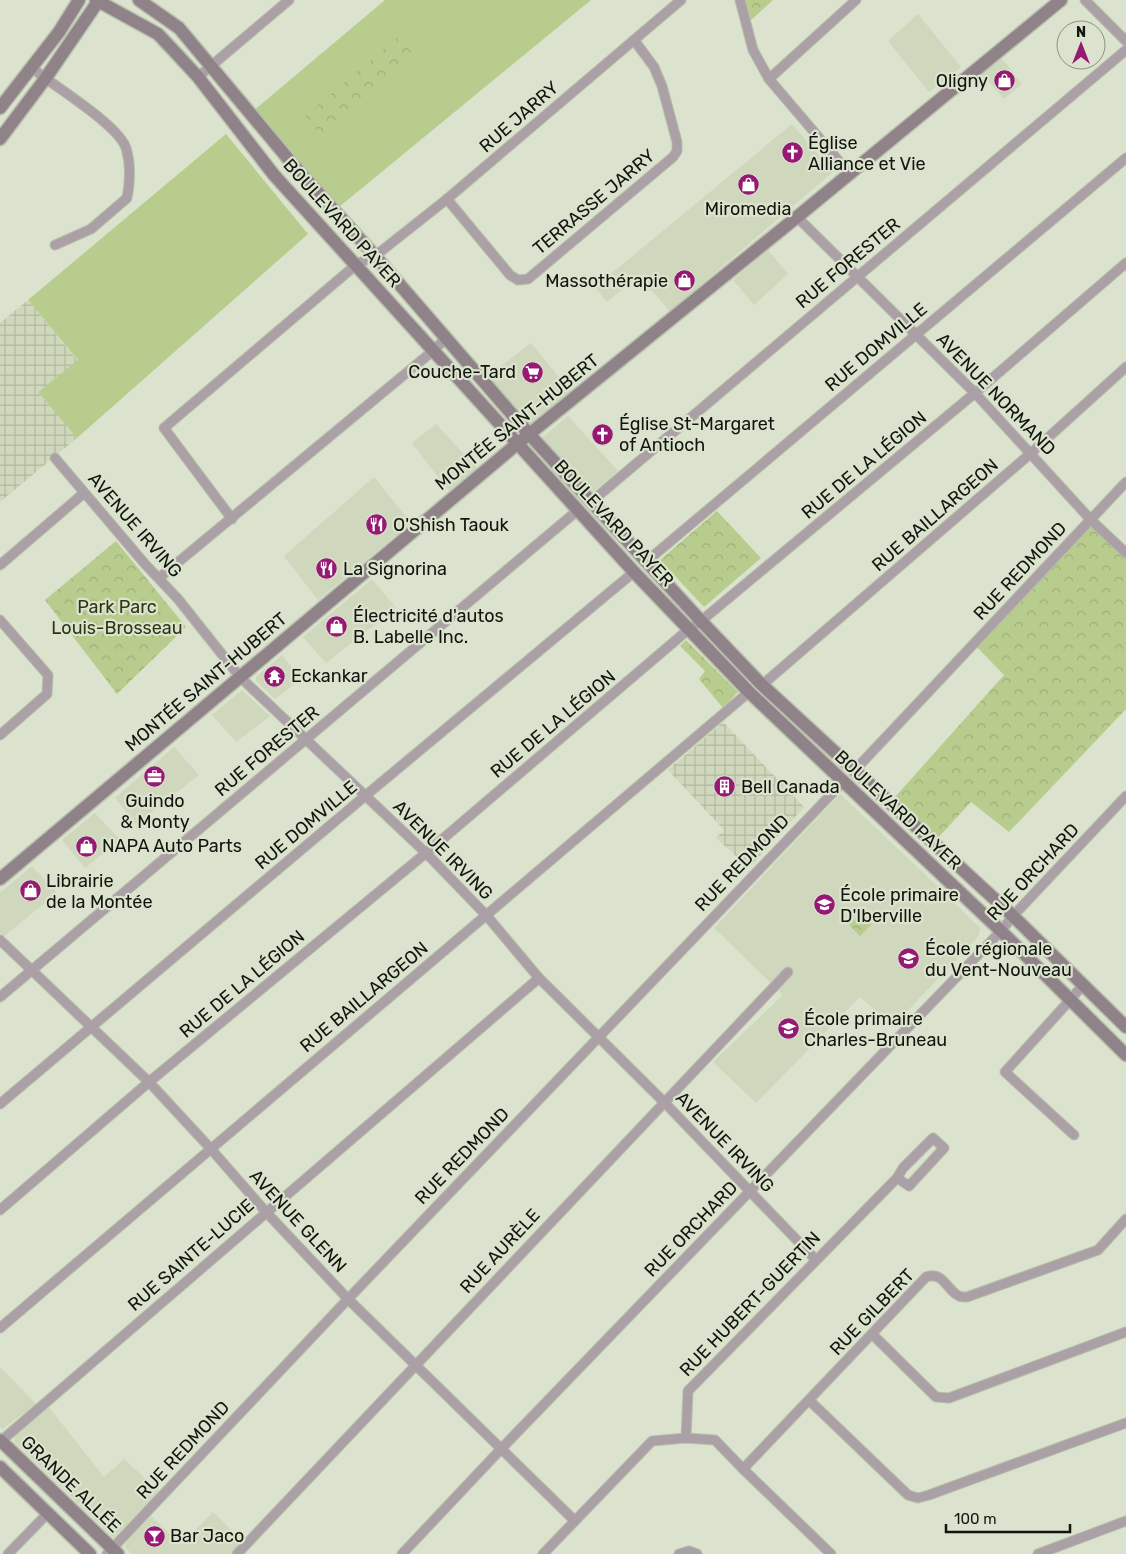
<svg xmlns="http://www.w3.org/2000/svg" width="1126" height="1554" font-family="Rubik,sans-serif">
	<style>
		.built { fill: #cfd8bc }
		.industrial { fill: url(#industrial-grid) }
		.green { fill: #b8cd8d }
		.park { fill: url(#park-crowns) }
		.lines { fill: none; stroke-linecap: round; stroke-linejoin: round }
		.street-casing { stroke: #b7beab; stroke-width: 11 }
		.secondary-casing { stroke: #b7beab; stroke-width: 15 }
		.street { stroke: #aaa0a5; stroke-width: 9 }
		.secondary { stroke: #8f8289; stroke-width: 12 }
		.labels { text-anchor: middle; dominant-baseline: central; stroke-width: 4.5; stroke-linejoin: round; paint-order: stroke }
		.poi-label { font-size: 18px; fill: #12150e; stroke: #dbe3ce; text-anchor: start }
		.street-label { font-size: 18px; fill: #12150e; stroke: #dbe3ce }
		.park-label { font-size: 18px; fill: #2c3711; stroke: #dbe3ce }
	</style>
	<defs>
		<pattern id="industrial-grid" width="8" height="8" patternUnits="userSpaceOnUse" patternTransform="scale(1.25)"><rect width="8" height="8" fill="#cfd8bc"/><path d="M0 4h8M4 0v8" fill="none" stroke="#b1b8a0"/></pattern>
		<pattern id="park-crowns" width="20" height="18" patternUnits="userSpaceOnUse" patternTransform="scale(1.25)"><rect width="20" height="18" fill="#b8cd8d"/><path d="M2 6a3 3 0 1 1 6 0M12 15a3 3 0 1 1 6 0" fill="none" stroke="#9daf78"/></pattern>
	</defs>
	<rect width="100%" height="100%" fill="#dbe3ce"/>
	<g class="built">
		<path d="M918,14L961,67L929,92L888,41Z"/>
		<path d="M1000,56L1022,84L1004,99L979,71Z"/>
		<path d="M792,124L833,172L670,311L638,276L607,302L595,287Z"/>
		<path d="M768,250L788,274L754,305L733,280Z"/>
		<path d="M531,343L571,392L529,424L488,376Z"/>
		<path d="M568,416L618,471L593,492L541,439Z"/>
		<path d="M436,424L477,468L449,491L412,443Z"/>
		<path d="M374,477L411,523L318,600L284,556Z"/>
		<path d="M372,579L396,608L326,663L303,637Z"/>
		<path d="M282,655L301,679L275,699L256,681V677Z"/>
		<path d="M242,690L270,716L236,742L212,715Z"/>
		<path d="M174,747L199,775L136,824L115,798Z"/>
		<path d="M840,794L932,881L979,927L980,931L977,938L893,1026L860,997L756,1103L713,1062L783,995L714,928Z"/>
		<path d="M95,813L120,840L85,868L62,840Z"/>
		<path d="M32,866L57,893L3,937L0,933V893Z"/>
		<path d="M0,1367L36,1404L2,1429L0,1426Z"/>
		<path d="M48,1406L104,1477L124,1459L159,1491L114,1538L14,1441L16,1434Z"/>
		<path d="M213,1512L243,1541L230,1554H132L125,1547L127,1541L151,1516L181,1544Z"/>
	</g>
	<g class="industrial">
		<path d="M28,300L78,361L38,392L77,438L0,502V323Z"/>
		<path d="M723,722L804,807L749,868L716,838L724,830L668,770Z"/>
	</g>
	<g class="green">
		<path d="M385,0H591L339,207L253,111Z"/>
		<path d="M226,134L308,234L77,438L38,392L78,360L28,300Z"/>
	</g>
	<g class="park">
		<path d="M742,0H773L748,23Z"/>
		<path d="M399,36L416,55L321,135L305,116Z"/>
		<path d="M717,511L761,558L704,607L660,560Z"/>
		<path d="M1092,517L1126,548V709L1009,832L971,802L937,839L895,797L1004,675L972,642Z"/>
		<path d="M116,541L186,627L117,694L45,600Z"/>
		<path d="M686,640L738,692L723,708L699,679L705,671L680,646Z"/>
		<path d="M861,913L872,924L860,936L849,925Z"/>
	</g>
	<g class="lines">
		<defs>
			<g id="street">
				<path d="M740,0L753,50L769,79L849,173"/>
				<path d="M1085,0L1126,41"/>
				<path d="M31,67C53,86 118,124 126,148C131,164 130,182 127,198L91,229L55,245"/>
				<path d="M198,77L289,0"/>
				<path d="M769,79L856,0"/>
				<path d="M447,199L510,275L518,280L528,279L673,157L677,151V142L662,86L654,67L634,40"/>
				<path d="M797,217L975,393L1091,520L1126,553"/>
				<path d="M55,458L145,564L178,599L240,677L426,853L486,915L539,978L664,1102L816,1260"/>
				<path d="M592,501L1126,50"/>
				<path d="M232,519L164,428L357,264L375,256L447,199L681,0"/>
				<path d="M647,561L1126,158"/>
				<path d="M0,565L84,493"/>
				<path d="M159,578L434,350L447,337"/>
				<path d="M0,620L48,675L47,694L0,735"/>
				<path d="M762,685L1031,453L1126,367"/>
				<path d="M855,770L1126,482"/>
				<path d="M0,940L149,1082L211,1149L266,1212L348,1299L575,1521"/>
				<path d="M0,997L578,510"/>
				<path d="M0,1104L365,796L634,572"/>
				<path d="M1074,1135L1005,1072L1070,1000L1083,985"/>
				<path d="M0,1210L149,1082L432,848L689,629L701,621L975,393L1126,263"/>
				<path d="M0,1328L749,692"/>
				<path d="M872,1334L936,1397L949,1398L1126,1332"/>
				<path d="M810,1401L908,1495L918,1498L929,1495L1126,1423"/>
				<path d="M686,1438L688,1391L897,1178L903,1168L933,1138L944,1148L909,1186L897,1178"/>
				<path d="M1,1441L539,978"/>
				<path d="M743,1469L926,1277C944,1271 946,1290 959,1296C961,1297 964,1297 967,1297L1098,1250L1126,1219"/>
				<path d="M8,1554L48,1513"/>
				<path d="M107,1554L348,1299L843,782"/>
				<path d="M237,1554L788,972"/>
				<path d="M402,1554L502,1448L1001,931L1013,916L1126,796"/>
				<path d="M543,1554L652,1441L686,1438L715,1440L743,1469L831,1554"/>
				<path d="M679,1554L689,1551L697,1554"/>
				<path d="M1038,1554L1126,1521"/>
			</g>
			<g id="secondary">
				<path d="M96,0L158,34L174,51L198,77L274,175L634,572L749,692L1001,931L1126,1055"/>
				<path d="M139,0L179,28L290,161L375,256L529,434L701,621L762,685L1013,916L1126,1027"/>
				<path d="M0,108L59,32L79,0"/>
				<path d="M0,139L45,79L99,0"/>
				<path d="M0,879L517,444L797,217L1061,0"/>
				<path d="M0,1440L118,1554"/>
				<path d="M0,1467L90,1554"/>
			</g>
		</defs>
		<use href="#street" class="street-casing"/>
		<use href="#secondary" class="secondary-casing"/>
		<use href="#street" class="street"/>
		<use href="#secondary" class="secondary"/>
	</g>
	<defs>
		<symbol id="shop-disc" viewBox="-11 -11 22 22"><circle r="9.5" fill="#961973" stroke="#dbe3ce"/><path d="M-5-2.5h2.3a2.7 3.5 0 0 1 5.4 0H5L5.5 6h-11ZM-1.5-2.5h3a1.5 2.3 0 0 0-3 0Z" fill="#fff"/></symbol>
		<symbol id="church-disc" viewBox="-11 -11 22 22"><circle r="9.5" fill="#961973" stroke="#dbe3ce"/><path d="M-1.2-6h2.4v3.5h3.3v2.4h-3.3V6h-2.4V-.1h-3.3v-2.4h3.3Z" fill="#fff"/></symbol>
		<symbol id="supermarket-disc" viewBox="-11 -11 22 22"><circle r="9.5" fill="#961973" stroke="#dbe3ce"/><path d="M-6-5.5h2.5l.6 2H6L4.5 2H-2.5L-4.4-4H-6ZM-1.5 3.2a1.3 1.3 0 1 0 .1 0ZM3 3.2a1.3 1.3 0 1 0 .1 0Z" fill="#fff"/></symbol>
		<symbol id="restaurant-disc" viewBox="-11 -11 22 22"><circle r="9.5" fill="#961973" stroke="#dbe3ce"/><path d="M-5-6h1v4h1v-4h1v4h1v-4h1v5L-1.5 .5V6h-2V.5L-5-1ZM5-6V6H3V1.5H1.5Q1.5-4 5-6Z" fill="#fff"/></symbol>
		<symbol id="temple-disc" viewBox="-11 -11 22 22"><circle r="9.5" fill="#961973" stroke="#dbe3ce"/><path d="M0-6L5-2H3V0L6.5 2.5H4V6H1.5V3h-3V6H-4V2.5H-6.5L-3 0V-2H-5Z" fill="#fff"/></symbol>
		<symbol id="office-disc" viewBox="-11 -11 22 22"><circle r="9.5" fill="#961973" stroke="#dbe3ce"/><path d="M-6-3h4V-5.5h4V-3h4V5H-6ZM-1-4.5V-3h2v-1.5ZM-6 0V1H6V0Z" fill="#fff"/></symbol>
		<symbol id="building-disc" viewBox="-11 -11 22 22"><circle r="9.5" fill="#961973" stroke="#dbe3ce"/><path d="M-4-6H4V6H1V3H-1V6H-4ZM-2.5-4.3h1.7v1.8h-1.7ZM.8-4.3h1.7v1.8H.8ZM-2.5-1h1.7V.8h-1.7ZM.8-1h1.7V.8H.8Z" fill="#fff"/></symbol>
		<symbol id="school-disc" viewBox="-11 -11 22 22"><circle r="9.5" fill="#961973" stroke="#dbe3ce"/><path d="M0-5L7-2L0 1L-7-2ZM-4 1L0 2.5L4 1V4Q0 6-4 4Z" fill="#fff"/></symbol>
		<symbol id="bar-disc" viewBox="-11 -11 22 22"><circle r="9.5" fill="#961973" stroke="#dbe3ce"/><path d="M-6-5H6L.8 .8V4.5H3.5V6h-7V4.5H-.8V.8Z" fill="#fff"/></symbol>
	</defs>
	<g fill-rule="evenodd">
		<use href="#shop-disc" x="992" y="68" width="25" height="25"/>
		<use href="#church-disc" x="780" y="140" width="25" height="25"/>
		<use href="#shop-disc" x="736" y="172" width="25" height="25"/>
		<use href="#shop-disc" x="672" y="268" width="25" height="25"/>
		<use href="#supermarket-disc" x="520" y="360" width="25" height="25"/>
		<use href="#church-disc" x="590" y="422" width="25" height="25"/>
		<use href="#restaurant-disc" x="364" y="512" width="25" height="25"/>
		<use href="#restaurant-disc" x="314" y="556" width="25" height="25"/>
		<use href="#shop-disc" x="324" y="614" width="25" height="25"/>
		<use href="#temple-disc" x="262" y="664" width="25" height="25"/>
		<use href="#office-disc" x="142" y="764" width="25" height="25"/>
		<use href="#building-disc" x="712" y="774" width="25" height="25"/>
		<use href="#shop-disc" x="74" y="834" width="25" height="25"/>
		<use href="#shop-disc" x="18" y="878" width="25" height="25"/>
		<use href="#school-disc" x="812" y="892" width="25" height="25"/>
		<use href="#school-disc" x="896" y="946" width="25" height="25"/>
		<use href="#school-disc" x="776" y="1016" width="25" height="25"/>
		<use href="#bar-disc" x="142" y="1524" width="25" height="25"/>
	</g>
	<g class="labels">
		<g class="poi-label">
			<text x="988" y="81" text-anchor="end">Oligny</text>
			<text x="808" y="143">Église<tspan x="808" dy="21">Alliance et Vie</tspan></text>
			<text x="748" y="209" text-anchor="middle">Miromedia</text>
			<text x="668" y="281" text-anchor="end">Massothérapie</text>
			<text x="516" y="372" text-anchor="end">Couche-Tard</text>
			<text x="619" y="424">Église St-Margaret<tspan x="619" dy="21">of Antioch</tspan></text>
			<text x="393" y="525">O'Shish Taouk</text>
			<text x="343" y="569">La Signorina</text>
			<text x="353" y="616">Électricité d'autos<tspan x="353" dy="21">B. Labelle Inc.</tspan></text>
			<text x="291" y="676">Eckankar</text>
			<text x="741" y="787">Bell Canada</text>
			<text x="155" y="801" text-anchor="middle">Guindo<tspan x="155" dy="21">&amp; Monty</tspan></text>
			<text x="102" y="846">NAPA Auto Parts</text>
			<text x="46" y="881">Librairie<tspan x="46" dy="21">de la Montée</tspan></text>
			<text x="840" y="895">École primaire<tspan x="840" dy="21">D'Iberville</tspan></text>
			<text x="925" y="949">École régionale<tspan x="925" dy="21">du Vent-Nouveau</tspan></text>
			<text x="804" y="1019">École primaire<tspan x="804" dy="21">Charles-Bruneau</tspan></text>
			<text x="170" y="1536">Bar Jaco</text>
		</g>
		<g class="street-label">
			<text transform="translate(519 117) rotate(-41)">RUE JARRY</text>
			<text transform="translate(594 202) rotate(-40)">TERRASSE JARRY</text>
			<text transform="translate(342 223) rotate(48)">BOULEVARD PAYER</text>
			<text transform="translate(848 263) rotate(-40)">RUE FORESTER</text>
			<text transform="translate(876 347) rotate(-40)">RUE DOMVILLE</text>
			<text transform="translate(996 394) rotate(46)">AVENUE NORMAND</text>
			<text transform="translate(517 422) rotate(-39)">MONTÉE SAINT-HUBERT</text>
			<text transform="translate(864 465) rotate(-40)">RUE DE LA LÉGION</text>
			<text transform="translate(935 515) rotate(-41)">RUE BAILLARGEON</text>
			<text transform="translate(614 523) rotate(47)">BOULEVARD PAYER</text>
			<text transform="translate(135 525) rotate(49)">AVENUE IRVING</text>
			<text transform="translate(1020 571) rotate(-47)">RUE REDMOND</text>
			<text transform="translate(206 682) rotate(-40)">MONTÉE SAINT-HUBERT</text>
			<text transform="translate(553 724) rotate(-40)">RUE DE LA LÉGION</text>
			<text transform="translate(267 751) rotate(-40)">RUE FORESTER</text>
			<text transform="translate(898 810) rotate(43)">BOULEVARD PAYER</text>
			<text transform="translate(306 825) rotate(-40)">RUE DOMVILLE</text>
			<text transform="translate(443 850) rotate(45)">AVENUE IRVING</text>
			<text transform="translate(742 863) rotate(-46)">RUE REDMOND</text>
			<text transform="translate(1033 872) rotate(-47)">RUE ORCHARD</text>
			<text transform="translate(242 984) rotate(-40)">RUE DE LA LÉGION</text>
			<text transform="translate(364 997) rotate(-40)">RUE BAILLARGEON</text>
			<text transform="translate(725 1142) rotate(46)">AVENUE IRVING</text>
			<text transform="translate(462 1156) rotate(-46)">RUE REDMOND</text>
			<text transform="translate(298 1221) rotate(47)">AVENUE GLENN</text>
			<text transform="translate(691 1229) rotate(-46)">RUE ORCHARD</text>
			<text transform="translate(500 1251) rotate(-47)">RUE AURÈLE</text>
			<text transform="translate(191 1255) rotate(-41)">RUE SAINTE-LUCIE</text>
			<text transform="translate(750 1304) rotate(-46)">RUE HUBERT-GUERTIN</text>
			<text transform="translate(872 1312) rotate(-46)">RUE GILBERT</text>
			<text transform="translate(183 1450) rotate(-47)">RUE REDMOND</text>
			<text transform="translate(71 1484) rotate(44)">GRANDE ALLÉE</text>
		</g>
		<g class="park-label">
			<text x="117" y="607">Park Parc<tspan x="117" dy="21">Louis-Brosseau</tspan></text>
		</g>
	</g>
	<g transform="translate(1081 45)"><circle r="24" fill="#dbe3ce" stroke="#8b9181"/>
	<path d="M0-4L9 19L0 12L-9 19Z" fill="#961973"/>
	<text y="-8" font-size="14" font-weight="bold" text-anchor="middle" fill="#12150e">N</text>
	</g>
	<path d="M946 1524v8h124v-8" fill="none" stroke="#12150e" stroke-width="2.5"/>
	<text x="954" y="1524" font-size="15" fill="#12150e" stroke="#dbe3ce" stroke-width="4" paint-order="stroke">100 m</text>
</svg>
